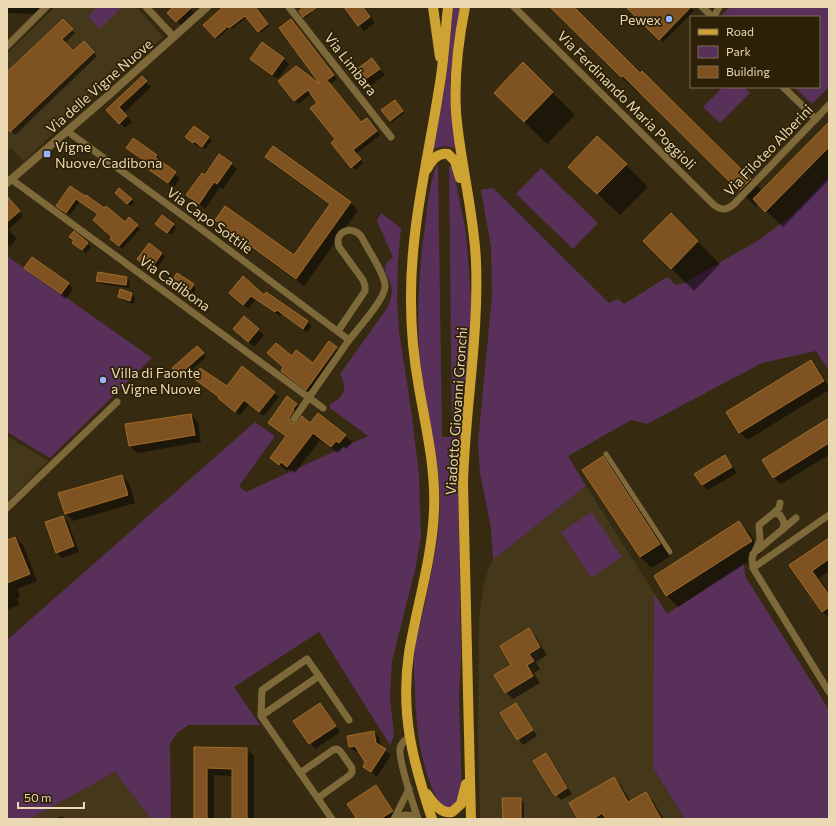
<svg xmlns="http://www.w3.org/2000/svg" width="836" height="826" font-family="Commissioner,sans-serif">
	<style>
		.built { fill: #44371a }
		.green { fill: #583059 }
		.shadow { fill: #0007 }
		.building { fill: #7e5321; stroke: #a46b27 }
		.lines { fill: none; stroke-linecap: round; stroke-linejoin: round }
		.pedestrian { stroke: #7d6939; stroke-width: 5 }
		.minor { stroke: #7d6939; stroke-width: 7 }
		.tertiary { stroke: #7d6939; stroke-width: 8 }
		.primary { stroke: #cea332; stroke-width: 10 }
		.poi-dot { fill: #98b5fd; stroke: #2c2107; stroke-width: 1.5 }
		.labels { text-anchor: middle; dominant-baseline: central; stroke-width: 3.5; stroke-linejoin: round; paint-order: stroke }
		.poi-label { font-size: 14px; fill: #ead8b2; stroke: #2c2107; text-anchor: start }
		.street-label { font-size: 14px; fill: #ead8b2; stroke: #2c2107 }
	</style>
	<rect width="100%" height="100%" fill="#362b11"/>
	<g class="built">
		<path d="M55,7H136L163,37L122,73L100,83L95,94L24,161L11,148L7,151V54Z"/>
		<path d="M7,436L48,461L7,502Z"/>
		<path d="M586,486L654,593L653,768L685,819H480L478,739L479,617L483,589L488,569L493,560Z"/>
		<path d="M115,772L151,819H30Z"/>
	</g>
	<g class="green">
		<path d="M97,7H122L100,29L88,16Z"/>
		<path d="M453,7H460L454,42L450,82L456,148L443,146L433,149L446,81Z"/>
		<path d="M730,7H829V87L812,104L794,87H819V17H723L721,16Z"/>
		<path d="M723,87H744L750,93L720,123L703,107Z"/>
		<path d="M437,165H438L442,437H452L449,166L453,168L466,233L472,311L458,467L461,656L459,700L462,796L452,808L441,806C421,773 416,728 415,690C414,675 413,661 415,647C417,635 420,624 423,612C431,575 440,537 440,499C439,453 425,409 420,363C416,320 419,269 425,226C427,210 430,179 437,165Z"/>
		<path d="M541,168L598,223L573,249L516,194Z"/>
		<path d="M829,176V371L816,351L762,363L647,424L631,420L568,456L586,486L493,560L491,528L480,473L478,442L492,296L491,247L481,190L493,188L609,303L618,299L624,304L667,277L676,285L684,283L759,240L792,215Z"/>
		<path d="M381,213L401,228L398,262L397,299L399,331L412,416L419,475L421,537L415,570L392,661L390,697L394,736L390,745L319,632L234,687L260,725H189L177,733L170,744L171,819H151L115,772L30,819H7V640L255,422L275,436L239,486L246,492L368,436L330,408V404C344,398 348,387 340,374L388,307C390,301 392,295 392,288C391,281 382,271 386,264C388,261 391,259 393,257L377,221Z"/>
		<path d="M7,256L152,358L50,458L7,432Z"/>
		<path d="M592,512L622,557L591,578L561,532Z"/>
		<path d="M744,563L745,576L829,710V819H685L653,768L654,593L667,614Z"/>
	</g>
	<g class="shadow">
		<path d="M7,7H47L40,14L7,13Z"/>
		<path d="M175,7H189L197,16L184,29L169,13Z"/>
		<path d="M224,7H254L269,26L260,33L247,17L232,29L230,27L217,39L205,25Z"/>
		<path d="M306,7H308L312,12L305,18L300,11Z"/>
		<path d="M345,7H364L375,23L364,31Z"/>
		<path d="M551,7H572L640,75L642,73L762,191L829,124V180L783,227L759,204L756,207L640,92L638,93Z"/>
		<path d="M627,7H690L694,11L663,42Z"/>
		<path d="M63,20L75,33L65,43L73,52L84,42L97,56L15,135L7,127V74Z"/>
		<path d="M295,24L337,79L330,84L361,123L370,122L380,135L356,154L363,163L355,170L352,167L319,103L312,93L298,104L279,81L323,87Z"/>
		<path d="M263,43L289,64L278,79L257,64Z"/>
		<path d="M372,60L385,75L367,88L354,72Z"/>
		<path d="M523,64L575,115L547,144L517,115Z"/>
		<path d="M142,78L151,87L124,113L132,122L125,128L107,110Z"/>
		<path d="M396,102L404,113L392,122L383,110Z"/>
		<path d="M186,137L208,138L212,141L205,149L198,144L197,146Z"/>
		<path d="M273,147L351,203L358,210L304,286L224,228L216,220L294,256L330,205L273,164L266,157Z"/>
		<path d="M128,148L156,155L162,161L160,163L180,178L174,188L152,172L146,167L148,164Z"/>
		<path d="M231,164L237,169L223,189L220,187L205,209L188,195L205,176Z"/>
		<path d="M626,165L648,187L620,215L569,167Z"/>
		<path d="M70,187L125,224L129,218L140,229L122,249L115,242L99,215L80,201L70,215L61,209Z"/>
		<path d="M119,196L131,199L134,203L131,206Z"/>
		<path d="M7,200L13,203L23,216L8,230L17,238L10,247L7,244Z"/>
		<path d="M671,215L720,264L694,291L644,241Z"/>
		<path d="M173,224L176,228L171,235L160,227Z"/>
		<path d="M75,241L87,243L91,247L86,253L77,246Z"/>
		<path d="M162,253L165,257L155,271L142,262Z"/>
		<path d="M25,268L68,283L73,289L66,299L30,273Z"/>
		<path d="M99,273L127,278L130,281L129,288L101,284L97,280Z"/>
		<path d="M170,284L193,285L196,289L190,299Z"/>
		<path d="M230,292L264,296L267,293L312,326L307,332L282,314L280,316L256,299L248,309Z"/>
		<path d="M132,294L135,298L133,304L122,300L119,297Z"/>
		<path d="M244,318L264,335L254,347L234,329Z"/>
		<path d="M329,343L341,353L312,394L282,371L292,358L313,365Z"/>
		<path d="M201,351L206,357L183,378L179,374Z"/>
		<path d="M811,361L818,369L829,387V390L747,440L740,432Z"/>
		<path d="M243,368L279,397L264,416L249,404L240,415L194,378L227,388Z"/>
		<path d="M296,404L303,411L299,417L301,419L311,424L345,435L352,442L347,449L343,447L338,453L320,440L295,473L289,469L287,471L271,458L287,437L269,423Z"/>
		<path d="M191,415L198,422L201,442L137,453L129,445Z"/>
		<path d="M829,419V455L781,484L773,477Z"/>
		<path d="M725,456L730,462L737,473L708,490L702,485L696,474Z"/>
		<path d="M603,458L614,469L670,556L652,568L640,557L584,470Z"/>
		<path d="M122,476L129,483L135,503L73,521L66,513Z"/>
		<path d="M63,517L68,522L79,552L62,558L57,553Z"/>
		<path d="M739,522L750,534L762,553L678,607L667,596L655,576Z"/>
		<path d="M15,538L23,545L37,581L17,589L20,596L17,599L19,605L7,610V541Z"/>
		<path d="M829,539V571L819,578L829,593V618L822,611L791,566Z"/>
		<path d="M529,630L536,637L547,655L536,662L540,669L534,673L540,683L513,699L506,692L513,665Z"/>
		<path d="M319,704L325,709L340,732L315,749L310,743Z"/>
		<path d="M516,705L521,710L537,736L523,745L518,739Z"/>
		<path d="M374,732L379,737L381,747L391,755L377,777L364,766L366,762L360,751L356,752L350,747Z"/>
		<path d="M195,748L247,749L254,756V819H233V776L214,775V819H195Z"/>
		<path d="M545,754L551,760L572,794L561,800L556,795Z"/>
		<path d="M614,778L621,786L631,802L646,794L653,801L664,819H579Z"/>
		<path d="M376,786L383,794L399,818L358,819Z"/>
		<path d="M520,799L524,802V819H504Z"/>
		<path d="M62,816L65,819H55Z"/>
	</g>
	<g class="building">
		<path d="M173,7H192L176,22L167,13Z"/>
		<path d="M223,7H255L268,24L258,32L245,16L229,28L228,26L215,38L203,25Z"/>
		<path d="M304,7H317L303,17L299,11Z"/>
		<path d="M344,7H363L370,17L358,26Z"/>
		<path d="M550,7H574L640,73L642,71L751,179L739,191L623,76L621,77Z"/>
		<path d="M626,7H691L659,40Z"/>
		<path d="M63,19L73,29L62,39L73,51L84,41L94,52L10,132L7,128V72Z"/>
		<path d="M291,19L334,75L327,80L361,122L367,118L377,131L353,150L361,159L351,168L331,143L335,139L310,108L317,103L308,90L294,101L278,81L296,66L320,84L279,28Z"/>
		<path d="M262,42L284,58L272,75L250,59Z"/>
		<path d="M372,58L380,69L360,83L353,72Z"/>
		<path d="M523,62L553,92L524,122L494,93Z"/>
		<path d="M142,76L147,81L119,107L127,116L119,124L106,110Z"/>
		<path d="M395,100L403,111L390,121L381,110Z"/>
		<path d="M829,122V147L765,212L753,199Z"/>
		<path d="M194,126L209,137L202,147L194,141L193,143L185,137Z"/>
		<path d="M597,136L627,164L597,194L568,167Z"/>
		<path d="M133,138L157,155L155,157L176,172L168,183L145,167L148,163L126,148Z"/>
		<path d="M273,146L351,202L296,279L215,220L225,206L294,255L330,204L265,157Z"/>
		<path d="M219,154L232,163L217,184L214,182L199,204L186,195L202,173L205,175Z"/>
		<path d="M70,186L85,196L86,195L104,208L106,206L125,222L129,217L138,225L119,246L110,239L112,237L93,220L98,214L76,199L66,213L56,206Z"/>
		<path d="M119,188L132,199L127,204L115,193Z"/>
		<path d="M7,196L20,211L7,222Z"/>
		<path d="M671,213L698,241L671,269L643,241Z"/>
		<path d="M162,215L174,224L167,233L155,224Z"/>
		<path d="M74,231L88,243L82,250L72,243L74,240L69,237Z"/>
		<path d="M149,243L162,253L151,269L137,259Z"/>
		<path d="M32,257L69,283L61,294L24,268Z"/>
		<path d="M98,272L127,277L126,285L96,281Z"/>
		<path d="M177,273L194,284L186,296L169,284Z"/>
		<path d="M243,276L264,295L266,292L308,321L303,329L277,310L275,312L251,296L243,305L229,293Z"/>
		<path d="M120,289L132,293L130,301L118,297Z"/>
		<path d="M244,316L259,329L248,342L233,329Z"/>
		<path d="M329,341L337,347L306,390L281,371L283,367L267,353L276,343L292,356L296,350L313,363Z"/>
		<path d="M197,346L204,353L179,375L172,368Z"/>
		<path d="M811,360L824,381L739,433L726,412Z"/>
		<path d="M242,366L275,392L259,412L244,400L235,412L218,398L219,397L193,378L200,368L227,386Z"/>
		<path d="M287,396L297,404L293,409L294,410L289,418L291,423H296L302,416L310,423L318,413L346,435L339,443L336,441L331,447L313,433L287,467L281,462L279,465L270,458L286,436L268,423Z"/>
		<path d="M191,414L195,435L129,446L125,424Z"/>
		<path d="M829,418V443L773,478L762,460Z"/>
		<path d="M725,455L732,467L702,485L694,474Z"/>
		<path d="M603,456L660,544L640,557L582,470Z"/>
		<path d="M122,475L128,495L65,514L58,493Z"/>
		<path d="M63,516L74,546L56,553L45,522Z"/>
		<path d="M739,521L752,541L666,596L654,576Z"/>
		<path d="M15,537L30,574L7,583V540Z"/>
		<path d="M829,538V559L812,571L829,595V607L822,612L789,565Z"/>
		<path d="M529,628L540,647L529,654L534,661L527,665L533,676L505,693L494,675L511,665L500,646Z"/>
		<path d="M320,703L336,726L309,744L293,721Z"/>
		<path d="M516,703L533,730L517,740L500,713Z"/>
		<path d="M374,731L376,743L386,749L371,772L363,767L365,762L355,746L349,747L347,736Z"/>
		<path d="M194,747L247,748V819H232V769L207,768V819H194Z"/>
		<path d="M546,753L567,788L555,796L533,761Z"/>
		<path d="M614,777L628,802L646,792L661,819H606L602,813L593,819H578L569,803Z"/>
		<path d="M376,785L393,811L380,819H357L347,804Z"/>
		<path d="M502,798H521V819H503Z"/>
	</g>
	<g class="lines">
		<path class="pedestrian" d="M606,454L670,552"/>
		<g class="minor">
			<path d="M146,7L174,37"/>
			<path d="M289,7L391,137"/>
			<path d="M514,7L714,205C722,211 727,210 734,204L829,105"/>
			<path d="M702,7L713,17"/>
			<path d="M714,17L719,7"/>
			<path d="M7,46L46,7"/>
			<path d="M783,87L816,119"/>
			<path d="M67,131L201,229L349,340C357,330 386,298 385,286C385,274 367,248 361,236C351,224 334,232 339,247L363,280L365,286V291L338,331"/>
			<path d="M11,179L323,408"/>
			<path d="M294,419L349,340"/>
			<path d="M7,508L117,402"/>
			<path d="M774,513L779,508L780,503"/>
			<path d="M829,515L753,568L829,692"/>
			<path d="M783,529L796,518"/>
			<path d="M753,554L783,529L784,522L780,515L774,513L759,525L760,540L752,558L753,568"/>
			<path d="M319,676L349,720"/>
			<path d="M261,716L319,676L307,659L262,690L261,716L332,819"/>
			<path d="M409,737C405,740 401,743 400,749C399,764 413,803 418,819"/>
			<path d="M300,773L333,750L337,749L340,751L352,768V772L350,775L318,798"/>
			<path d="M394,819L409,789"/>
			<path d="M395,819C403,814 410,813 418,819"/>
		</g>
		<path class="tertiary" d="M7,183L110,94L207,7"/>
		<g class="primary">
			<path d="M433,7L440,57"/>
			<path d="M465,7C458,42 454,77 456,112C460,163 474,212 476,262C479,336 465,409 463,483L471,819"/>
			<path d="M427,169C431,161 437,152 448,154L455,161L460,178"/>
			<path d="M427,794C433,803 441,814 452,812L461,804L466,784"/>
			<path d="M432,819C413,762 400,714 409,653C417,605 432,559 434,511C436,469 426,428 419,388C414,360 411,330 411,302C410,229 428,160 439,89C444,62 445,34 448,7"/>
		</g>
	</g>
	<g class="poi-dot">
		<circle cx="669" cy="19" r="4"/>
		<rect x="43" y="150" width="8" height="8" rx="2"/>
		<circle cx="103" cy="380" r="4"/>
	</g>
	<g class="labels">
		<g class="poi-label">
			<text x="661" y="19" text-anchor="end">Pewex</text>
			<text x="55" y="146">Vigne<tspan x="55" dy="16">Nuove/Cadibona</tspan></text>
			<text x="111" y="372">Villa di Faonte<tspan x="111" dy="16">a Vigne Nuove</tspan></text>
		</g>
		<g class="street-label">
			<text transform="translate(351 64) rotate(52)">Via Limbara</text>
			<text transform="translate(99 86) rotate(-41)">Via delle Vigne Nuove</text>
			<text transform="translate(627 100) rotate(45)">Via Ferdinando Maria Poggioli</text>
			<text transform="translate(768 150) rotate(-46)">Via Filoteo Alberini</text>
			<text transform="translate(210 220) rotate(36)">Via Capo Sottile</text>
			<text transform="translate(175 283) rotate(36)">Via Cadibona</text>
			<text transform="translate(456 411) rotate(-86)">Viadotto Giovanni Gronchi</text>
		</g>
	</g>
	<rect width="836" height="826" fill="none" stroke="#ead8b2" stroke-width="16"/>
	<rect x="690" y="16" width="130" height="72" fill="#2c2107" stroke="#786a4b"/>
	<rect x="698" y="29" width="20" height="6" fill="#cea332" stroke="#786a4b"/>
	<text x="726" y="36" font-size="12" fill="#ead8b2">Road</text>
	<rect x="698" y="46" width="20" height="12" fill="#583059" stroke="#786a4b"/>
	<text x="726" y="56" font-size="12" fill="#ead8b2">Park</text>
	<rect x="698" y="66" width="20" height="12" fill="#7e5321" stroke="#786a4b"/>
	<text x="726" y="76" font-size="12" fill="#ead8b2">Building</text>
	<path d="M18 802v6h66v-6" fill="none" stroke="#ead8b2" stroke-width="2"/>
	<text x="24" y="802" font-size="12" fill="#ead8b2" stroke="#2c2107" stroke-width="3" paint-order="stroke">50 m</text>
</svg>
